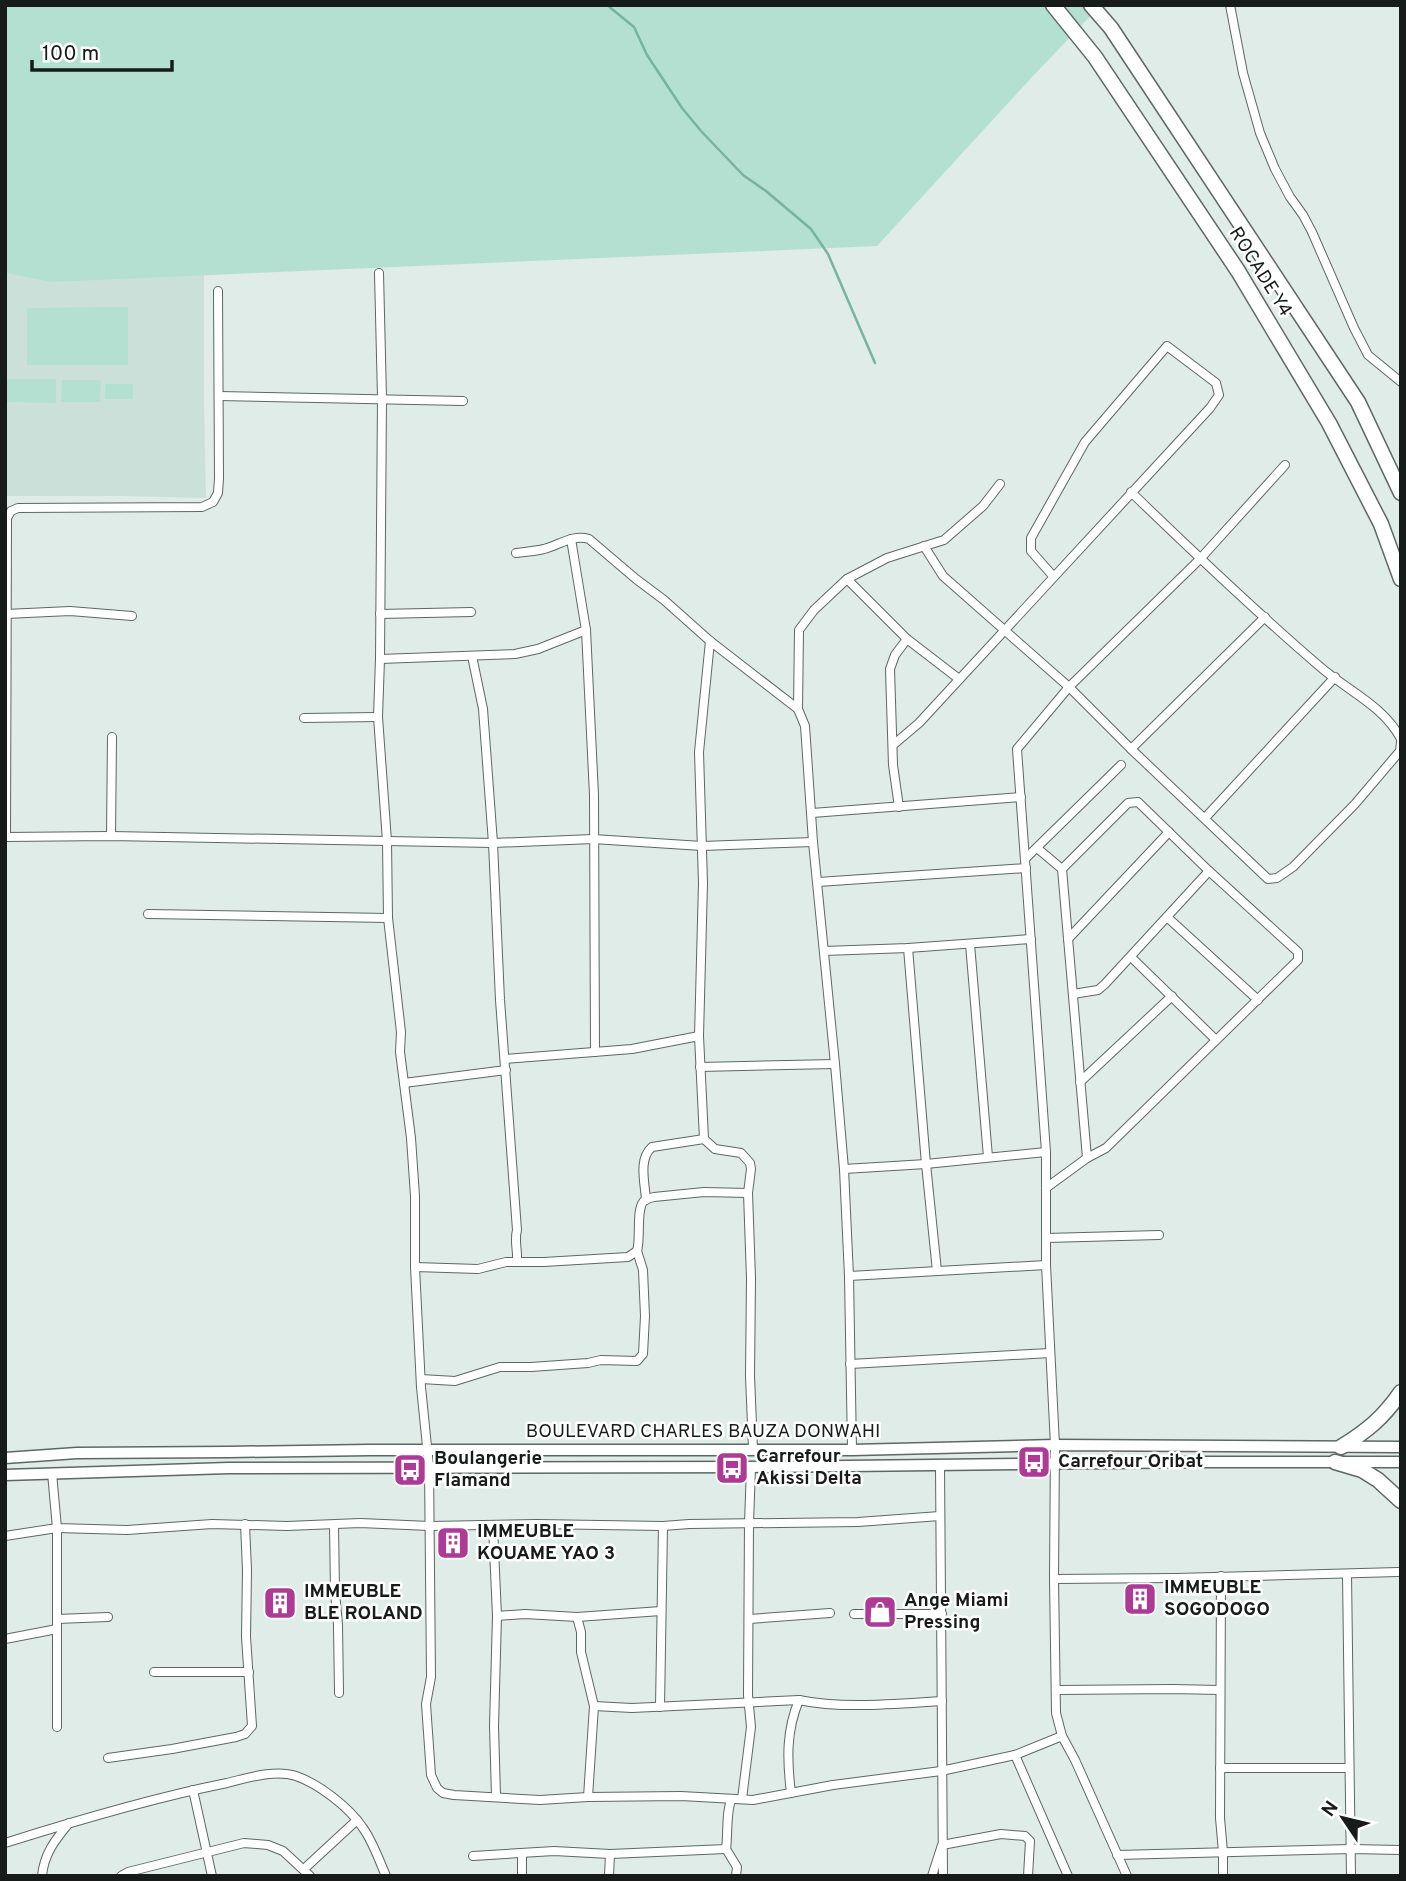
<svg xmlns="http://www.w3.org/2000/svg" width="1406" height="1881" font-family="Overpass,sans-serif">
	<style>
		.built { fill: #cbe0d9 }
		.green { fill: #b3e0d1 }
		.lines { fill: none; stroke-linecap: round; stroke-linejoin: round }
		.stream { stroke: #76b4a0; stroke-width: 2.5 }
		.street-casing { stroke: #5d6864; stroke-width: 10 }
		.secondary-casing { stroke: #5d6864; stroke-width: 13 }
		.highway-casing { stroke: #5d6864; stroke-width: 17 }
		.street { stroke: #fff; stroke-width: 8 }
		.secondary { stroke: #fff; stroke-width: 10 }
		.highway { stroke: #fff; stroke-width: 14 }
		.labels { text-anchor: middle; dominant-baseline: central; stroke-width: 5; stroke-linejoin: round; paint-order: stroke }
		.street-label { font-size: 19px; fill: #171c1a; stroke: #fff }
		.poi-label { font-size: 19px; font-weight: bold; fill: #171c1a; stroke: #fff; text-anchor: start }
	</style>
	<rect width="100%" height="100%" fill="#dfece7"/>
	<path class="built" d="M204,241V405L206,498L125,496H5V273L50,282Z"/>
	<g class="green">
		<path d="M5,5H1101L1032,77L877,246L50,282L5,273Z"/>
		<path d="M128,307V365H27V308Z"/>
		<path d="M5,379H56V403L5,402Z"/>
		<path d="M62,380H101L100,402H61Z"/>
		<rect x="105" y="384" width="28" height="15"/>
	</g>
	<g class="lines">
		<path class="stream" d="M607,5L634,27L647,55L682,108L701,131L743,175L766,191L811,229L828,254L875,363"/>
		<defs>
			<g id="street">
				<path d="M1230,5L1243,73L1260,133L1275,169L1290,197L1303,215L1312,232L1354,328L1368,355L1401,382"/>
				<path d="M379,273L382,398L380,659L378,717L387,841L388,918L401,1032L400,1052L411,1138L415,1196V1267L421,1387L429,1466L431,1677L426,1704L431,1775L437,1788L443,1793L454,1795L540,1800L588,1797L681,1796L753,1800L833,1785L941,1771L1015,1755L1062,1736"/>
				<path d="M219,396L463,401"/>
				<path d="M1131,492C1192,551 1254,610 1318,665C1346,690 1383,705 1401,739"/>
				<path d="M924,546L943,576L1069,687L1131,749L1268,879L1277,878L1293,867L1355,804L1400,751L1401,742"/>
				<path d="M516,553C525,552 535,551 544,549C560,545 572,534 589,539L636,579L664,600L710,641L798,709L805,726L813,842L835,1064L844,1169L849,1276L852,1450"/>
				<path d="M847,579L907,639L959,679"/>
				<path d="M6,614L70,611L132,616"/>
				<path d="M380,614L471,612"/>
				<path d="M586,630L594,795L595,1052"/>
				<path d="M710,641L699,752L703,883L699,1036L704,1139L715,1149L741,1153L750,1163L751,1169L748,1193L751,1278L750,1376L753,1449"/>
				<path d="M472,656L483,709L493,843L500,1000L517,1230C514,1241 518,1251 517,1262"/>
				<path d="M380,659L515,654L538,649L586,630L571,539"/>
				<path d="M798,709L799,630L814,610L847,579L887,558L944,540L983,506L1000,484"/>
				<path d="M304,718L378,717"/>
				<path d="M893,745L919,723L1210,408L1219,395L1216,383L1167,346L1085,442L1031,538V551L1053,576"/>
				<path d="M1131,749L1265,617"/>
				<path d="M899,807L893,765L890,669L895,655L907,639"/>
				<path d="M812,813L1021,797"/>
				<path d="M1205,818L1335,677"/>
				<path d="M111,836L112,737"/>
				<path d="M5,837L111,836L493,843L593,839L702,846L813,842"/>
				<path d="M6,837L7,518L11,511L18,508L202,507L213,502L218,493L219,478L218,291"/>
				<path d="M1037,848L1062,869L1087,1158"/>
				<path d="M1025,859L1121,765"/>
				<path d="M818,882L1026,868"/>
				<path d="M148,914L388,918"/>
				<path d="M1167,917L1258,1000"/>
				<path d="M1068,939L1169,832"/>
				<path d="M970,944L988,1157"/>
				<path d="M908,948L926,1164L937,1271"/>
				<path d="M824,951L908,948L1031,939"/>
				<path d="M1131,957L1216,1040"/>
				<path d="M1073,994L1098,990L1105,984L1209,871"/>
				<path d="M505,1059L632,1049L699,1036"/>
				<path d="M700,1067L835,1064"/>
				<path d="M1080,1082L1172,996"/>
				<path d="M404,1083L506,1070"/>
				<path d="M844,1169L926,1164L1046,1152"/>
				<path d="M1046,1188L1087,1158L1106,1148L1298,960V952L1209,871L1138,802L1128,803L1062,869"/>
				<path d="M646,1200C645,1183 638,1159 652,1147L704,1139"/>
				<path d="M1046,1238L1159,1235"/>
				<path d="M415,1267L478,1269L506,1262H544L628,1257L637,1251C641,1238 636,1212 643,1202C645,1199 650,1198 654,1197L704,1192L748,1193"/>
				<path d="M849,1276L1046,1265"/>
				<path d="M850,1364L1050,1353"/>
				<path d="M421,1379L455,1381L500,1367H531L588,1363L601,1360L637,1361L643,1354L645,1316L643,1270L637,1251"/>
				<path d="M940,1465L943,1876"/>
				<path d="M52,1473L57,1528L127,1530L212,1524L287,1526L360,1523L430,1526L537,1524L663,1526L689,1524L858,1522L940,1516"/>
				<path d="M334,1525L335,1592L338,1625L339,1693"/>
				<path d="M493,1526L497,1616L494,1726L496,1796"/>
				<path d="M5,1536L57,1528V1727"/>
				<path d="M1347,1574L1351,1876"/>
				<path d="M1221,1576L1220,1818L1223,1852V1876"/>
				<path d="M1054,1579L1175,1578L1398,1572"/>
				<path d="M854,1614H942"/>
				<path d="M497,1616L525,1614L577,1617L661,1611"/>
				<path d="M577,1617L581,1632V1652L594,1706L588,1797"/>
				<path d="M57,1619L108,1617"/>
				<path d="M749,1619L830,1613"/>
				<path d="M5,1639L57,1629"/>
				<path d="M154,1672H249"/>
				<path d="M1056,1690L1173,1689L1220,1690"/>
				<path d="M594,1706L632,1708L799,1700"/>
				<path d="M660,1707L663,1526"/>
				<path d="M1015,1755L1068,1876"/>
				<path d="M108,1758L172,1749L236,1737L245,1734L252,1726L246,1637L247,1570L245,1524"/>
				<path d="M1220,1768H1348"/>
				<path d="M193,1790L212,1876"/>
				<path d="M791,1793C787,1760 786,1731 799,1700C840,1709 899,1704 942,1701"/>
				<path d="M742,1799L751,1727L748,1695L749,1523L751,1467"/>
				<path d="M5,1843C78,1820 152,1798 227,1783C248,1778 274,1769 296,1776C319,1784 349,1807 363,1828C373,1842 379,1860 386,1876"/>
				<path d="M726,1849L737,1867L736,1876"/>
				<path d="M522,1854V1876"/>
				<path d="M1117,1855L1351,1849L1401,1850"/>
				<path d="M473,1856L554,1851L610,1854L726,1849C728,1836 726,1808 732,1799"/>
				<path d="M304,1869L357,1820"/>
				<path d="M42,1876C44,1854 55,1840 69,1823"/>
				<path d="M121,1876L128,1872L244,1843L268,1845L283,1851L310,1876"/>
				<path d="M609,1876L610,1854"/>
				<path d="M932,1876L942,1845L1001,1834L1025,1836L1030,1841L1028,1876"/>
				<path d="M1127,1876L1075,1760L1062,1736L1056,1713L1054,1579L1055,1445L1046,1265V1152L1017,749L1069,687L1200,559L1285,465"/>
			</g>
			<g id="secondary">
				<path d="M5,1458L77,1453L229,1452L369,1450H852L1055,1445L1401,1447"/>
				<path d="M5,1475L229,1468L751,1467L1207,1462H1401"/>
			</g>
			<g id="highway">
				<path d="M1053,5L1095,57L1238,271L1329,423L1381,524L1401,579"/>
				<path d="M1091,5L1111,28L1358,402L1401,493"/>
				<path d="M1341,1447C1367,1431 1383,1418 1401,1392"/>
				<path d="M1335,1462L1362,1470L1378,1480L1401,1501"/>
			</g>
		</defs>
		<use href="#street" class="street-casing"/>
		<use href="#secondary" class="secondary-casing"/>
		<use href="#highway" class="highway-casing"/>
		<use href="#street" class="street"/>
		<use href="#secondary" class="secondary"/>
		<use href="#highway" class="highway"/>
	</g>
	<defs>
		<symbol id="bus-square" viewBox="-11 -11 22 22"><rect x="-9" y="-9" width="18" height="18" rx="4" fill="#ad3a94" stroke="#fff"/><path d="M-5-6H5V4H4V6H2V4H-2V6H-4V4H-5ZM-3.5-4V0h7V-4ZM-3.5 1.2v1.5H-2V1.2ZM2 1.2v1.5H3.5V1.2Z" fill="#fff"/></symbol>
		<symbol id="building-square" viewBox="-11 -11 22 22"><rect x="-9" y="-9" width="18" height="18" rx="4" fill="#ad3a94" stroke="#fff"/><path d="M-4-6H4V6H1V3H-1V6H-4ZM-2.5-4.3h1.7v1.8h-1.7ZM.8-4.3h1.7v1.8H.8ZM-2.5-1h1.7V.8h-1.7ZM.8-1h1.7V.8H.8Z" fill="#fff"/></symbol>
		<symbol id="shop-square" viewBox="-11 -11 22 22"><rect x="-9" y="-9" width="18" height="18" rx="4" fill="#ad3a94" stroke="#fff"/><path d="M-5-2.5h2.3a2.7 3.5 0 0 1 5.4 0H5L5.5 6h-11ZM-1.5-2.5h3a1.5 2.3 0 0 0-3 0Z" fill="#fff"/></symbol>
	</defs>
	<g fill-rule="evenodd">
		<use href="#bus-square" x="1015" y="1443" width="38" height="38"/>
		<use href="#bus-square" x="713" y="1449" width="38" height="38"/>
		<use href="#bus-square" x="391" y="1451" width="38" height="38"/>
		<use href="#building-square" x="434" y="1524" width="38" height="38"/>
		<use href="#building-square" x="1121" y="1580" width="38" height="38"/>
		<use href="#building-square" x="261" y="1584" width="38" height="38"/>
		<use href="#shop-square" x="861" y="1593" width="38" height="38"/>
	</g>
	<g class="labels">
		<g class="street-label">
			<text transform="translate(1260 272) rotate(58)">ROCADE Y4</text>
			<text x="703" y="1432">BOULEVARD CHARLES BAUZA DONWAHI</text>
		</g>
		<g class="poi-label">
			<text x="756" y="1457">Carrefour<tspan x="756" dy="22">Akissi Delta</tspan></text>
			<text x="434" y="1459">Boulangerie<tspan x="434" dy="22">Flamand</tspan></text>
			<text x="1058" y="1462">Carrefour Oribat</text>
			<text x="477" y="1532">IMMEUBLE<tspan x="477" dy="22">KOUAME YAO 3</tspan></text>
			<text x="1164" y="1588">IMMEUBLE<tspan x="1164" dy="22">SOGODOGO</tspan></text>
			<text x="304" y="1592">IMMEUBLE<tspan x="304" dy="22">BLE ROLAND</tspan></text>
			<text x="904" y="1601">Ange Miami<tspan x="904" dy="22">Pressing</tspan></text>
		</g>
	</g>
	<rect width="1406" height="1881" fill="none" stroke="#171c1a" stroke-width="14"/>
	<g transform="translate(1343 1818) rotate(305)" stroke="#ffffff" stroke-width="5" paint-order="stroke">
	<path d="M0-5L12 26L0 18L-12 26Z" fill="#171c1a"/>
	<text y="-10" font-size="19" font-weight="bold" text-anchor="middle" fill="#171c1a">N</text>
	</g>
	<path d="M32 60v10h140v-10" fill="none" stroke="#171c1a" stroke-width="3.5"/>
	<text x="42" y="60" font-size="21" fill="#171c1a" stroke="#ffffff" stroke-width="5" paint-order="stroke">100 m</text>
</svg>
